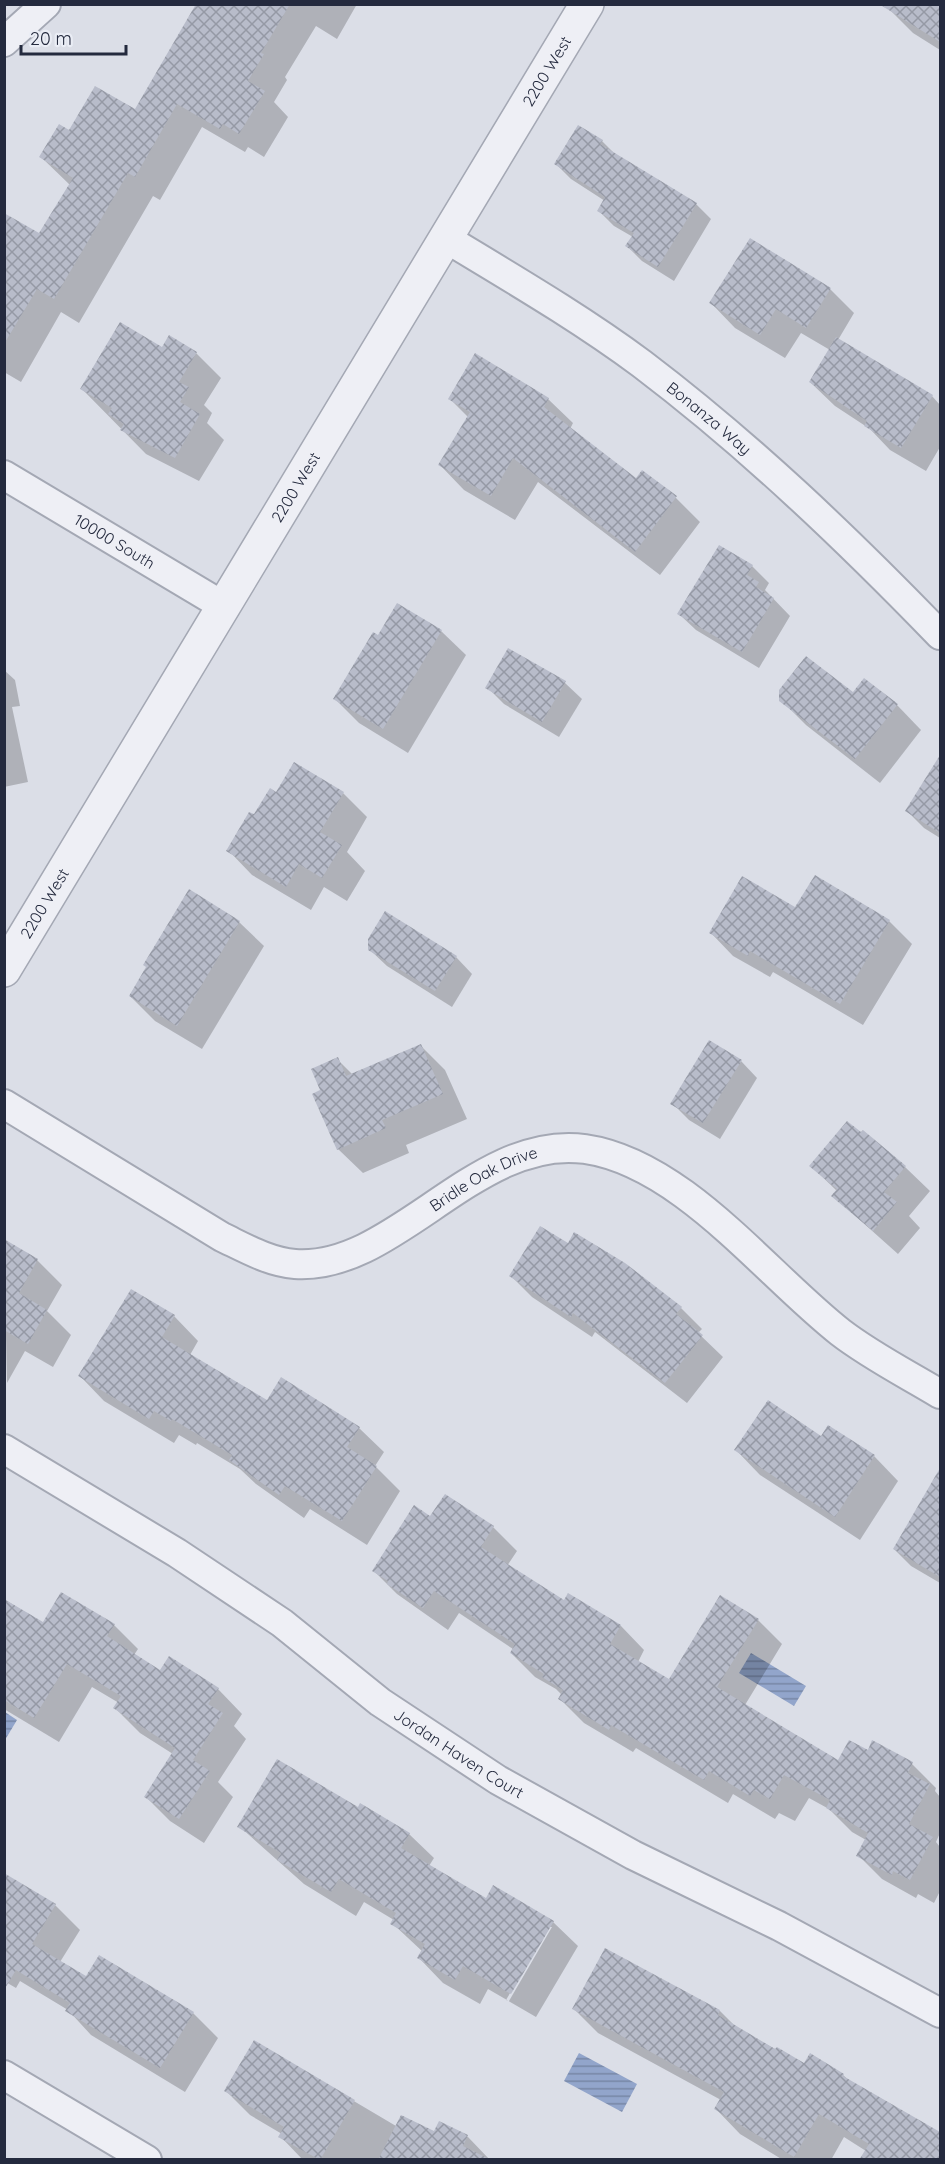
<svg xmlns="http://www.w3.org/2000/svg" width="945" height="2164" font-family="Quicksand,sans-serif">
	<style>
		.water { fill: url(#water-rules) }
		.shadow { fill: #0003; fill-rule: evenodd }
		.building { fill: url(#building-cross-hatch) }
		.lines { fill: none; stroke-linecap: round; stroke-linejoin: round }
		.minor-casing { stroke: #a4a8b4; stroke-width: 32 }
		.tertiary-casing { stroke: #a4a8b4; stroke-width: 36 }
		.minor { stroke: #eeeff5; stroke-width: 28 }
		.tertiary { stroke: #eeeff5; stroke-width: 33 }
		.labels { text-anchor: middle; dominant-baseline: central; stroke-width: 4.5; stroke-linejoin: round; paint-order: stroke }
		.street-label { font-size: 16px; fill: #242a3e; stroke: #eaedf5 }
	</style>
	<defs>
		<pattern id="water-rules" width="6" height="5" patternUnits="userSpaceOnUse" patternTransform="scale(1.5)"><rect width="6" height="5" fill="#92a5cb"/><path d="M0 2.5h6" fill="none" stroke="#7787a6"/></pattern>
		<pattern id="building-cross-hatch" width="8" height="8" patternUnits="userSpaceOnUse" patternTransform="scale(1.5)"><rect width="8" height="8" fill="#b8bcca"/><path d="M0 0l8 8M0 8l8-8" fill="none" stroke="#9599a5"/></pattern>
	</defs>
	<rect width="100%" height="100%" fill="#dbdee7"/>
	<g class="water">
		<path d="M751,1653L806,1686L794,1706L739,1673Z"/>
		<path d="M5,1712L17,1720L5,1740Z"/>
		<path d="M579,2053L637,2084L622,2112L564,2081Z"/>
	</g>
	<g class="shadow">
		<path d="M231,4H357L337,39L316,26L285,77L287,80L274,102L288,117L264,157L248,147L245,152L202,127L160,200L153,196L79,323L61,312L21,382L4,372V215L40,235L70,185L41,157L69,132L135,111Z"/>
		<path d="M891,4H940V50L913,33L889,9Z"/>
		<path d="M602,141L617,156L696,204L711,219L674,281L642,261L627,246L633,237L614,226L599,211L605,201L571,179L556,164Z"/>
		<path d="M830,289L854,313L838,340L932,396L940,405V447L926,471L890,450L870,429L835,406L810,382L830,350L801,333L785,358L735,328L711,303Z"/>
		<path d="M196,353L221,378L204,405L212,413L207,423L224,440L199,481L146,454L82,389Z"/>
		<path d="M450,399H548L573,423L570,429L636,480L642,472L676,498L700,522L660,575L538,482L515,520L464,490L440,465L468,417Z"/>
		<path d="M752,566L769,583L765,590L790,616L759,668L696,630L679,614Z"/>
		<path d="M441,631L466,655L408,753L359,723L335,699Z"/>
		<path d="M4,670L15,680L20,706L12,707L28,782L4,787Z"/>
		<path d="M565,683L582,699L559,737L504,704L487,687Z"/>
		<path d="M853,694L897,705L921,730L880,783L806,725L781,700Z"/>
		<path d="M933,771L940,775V838L924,828L907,811Z"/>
		<path d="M343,793L367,817L347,852L365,871L347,901L324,887L311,910L252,875L228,850L277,794Z"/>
		<path d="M815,877L889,921L912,944L863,1025L773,972L770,977L733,956L711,933L796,909Z"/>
		<path d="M239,922L264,946L202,1049L155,1021L130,996Z"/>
		<path d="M369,949L456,957L472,974L452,1007L387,966Z"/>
		<path d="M421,1046L445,1070L467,1119L406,1145L409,1153L363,1173L338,1149L337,1059L353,1075Z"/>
		<path d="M741,1061L757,1078L720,1139L689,1120L672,1103Z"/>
		<path d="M811,1166L905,1167L930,1191L909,1216L920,1228L898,1254L833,1196L837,1191Z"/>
		<path d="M4,1241L37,1260L62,1285L47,1311L71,1335L53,1367L25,1351L7,1383Z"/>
		<path d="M511,1276L681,1308L702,1329L698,1333L723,1357L687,1403L595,1332L592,1337L532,1297Z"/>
		<path d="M174,1316L198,1341L190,1355L267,1402L359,1428L384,1452L375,1466L400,1491L367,1545L310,1509L304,1518L256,1484L240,1469L197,1443L196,1445L179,1435L174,1443L104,1401L80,1376Z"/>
		<path d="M821,1438L874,1456L898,1481L860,1540L760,1475L736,1450Z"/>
		<path d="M924,1498L940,1508V1583L911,1566L894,1549Z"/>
		<path d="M431,1518L493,1527L517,1551L507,1566L564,1602L568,1595L621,1626L644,1650L638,1662L669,1681L758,1620L782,1644L745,1705L839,1762L868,1752L873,1742L912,1764L936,1788L935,1791L940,1797V1833L936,1842L940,1847V1891L934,1903L918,1894L916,1898L882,1879L858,1855L866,1840L852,1832L829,1809L809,1798L795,1821L779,1813L775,1819L733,1794L728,1803L636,1748L633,1752L584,1723L560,1699L562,1695L556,1689L535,1677L511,1653L513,1649L459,1613L448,1630L397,1594L373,1570Z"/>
		<path d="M4,1599L44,1624L114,1625L138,1649L134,1655L160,1672L218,1689L242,1714L234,1726L246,1739L218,1782L233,1797L204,1843L170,1821L146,1797L173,1754L140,1733L115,1708L119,1703L92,1687L59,1742L4,1709Z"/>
		<path d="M358,1809L409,1834L434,1858L429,1866L487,1900L553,1922L578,1946L536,2017L488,1989L480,2004L443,1983L419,1958L423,1952L392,1923L394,1920L364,1902L356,1916L304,1884L239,1826ZM549,1927H552L509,2001L506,2000Z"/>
		<path d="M55,1905L80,1930L60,1962L87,1978L99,1957L193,2013L218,2038L185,2092L91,2035L68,2010L20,1981L16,1988L4,1981Z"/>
		<path d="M574,2009L720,2011L737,2028L804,2065L843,2075L852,2083L940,2135V2160H861L866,2151L844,2137L831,2160H783L740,2134L716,2109L721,2100L598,2033Z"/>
		<path d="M254,2042L396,2126L435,2133L440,2123L468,2137L490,2160H303L280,2136L282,2134L250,2115L225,2090Z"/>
	</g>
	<g class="building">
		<path d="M196,4H290L261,53L264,54L248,81L265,91L239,134L223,124L220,129L177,104L135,177L128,173L54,299L37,289L4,344V213L39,233L73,178L39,157L59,124L69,130L95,86L135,109Z"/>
		<path d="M879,4H940V42Z"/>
		<path d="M578,125L603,140L600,144L697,203L658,267L625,246L634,233L597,211L605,197L554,164Z"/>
		<path d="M750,238L831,288L806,328L776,309L760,335L709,303Z"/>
		<path d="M120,322L162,347L169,335L197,352L179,382L189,387L180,402L200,414L175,458L120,430L124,424L108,414L112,408L80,389Z"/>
		<path d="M836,337L933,395L901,448L864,426L867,421L809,382Z"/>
		<path d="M475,353L549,398L544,407L636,478L642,470L677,496L635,552L513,458L491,496L438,465L470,412L448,399Z"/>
		<path d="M719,545L753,565L747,575L759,582L756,587L774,598L742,652L677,614Z"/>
		<path d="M397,603L442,630L383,729L333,699L373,632L378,635Z"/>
		<path d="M508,648L566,681L542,722L485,688Z"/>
		<path d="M806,656L853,692L864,678L898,704L855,759L779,701V690Z"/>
		<path d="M940,755V833L905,811Z"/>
		<path d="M294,762L344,792L320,832L342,845L322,878L299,864L286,887L226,851L249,812L254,814L270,788L276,792Z"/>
		<path d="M815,875L890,920L840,1004L750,951L748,956L709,933L742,876L795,907Z"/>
		<path d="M189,889L240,921L177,1026L129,996L146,967L143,965Z"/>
		<path d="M385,911L457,956L435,991L368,950V939Z"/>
		<path d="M709,1040L742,1060L703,1123L670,1104Z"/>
		<path d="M421,1044L443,1094L382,1120L386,1128L337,1150L312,1094L320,1090L311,1069L338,1057L346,1076Z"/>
		<path d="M847,1121L861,1132L863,1130L906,1166L884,1192L897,1202L873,1231L831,1196L837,1189L809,1166Z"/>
		<path d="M540,1226L568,1243L574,1232L625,1263L682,1307L676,1314L703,1335L665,1383L573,1313L571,1317L509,1276Z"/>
		<path d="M4,1239L38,1259L19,1293L47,1310L28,1344L4,1330Z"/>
		<path d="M131,1289L175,1315L162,1337L267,1400L281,1377L360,1427L347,1447L377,1466L342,1521L285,1486L279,1495L229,1460L232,1455L172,1419L171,1421L154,1411L149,1419L78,1376Z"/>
		<path d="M768,1400L821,1436L828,1425L875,1455L835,1517L734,1450Z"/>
		<path d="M940,1468V1577L893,1549Z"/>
		<path d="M445,1494L494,1526L481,1547L564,1600L568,1593L621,1625L610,1644L669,1679L720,1595L759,1619L717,1687L838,1760L849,1740L868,1750L872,1740L913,1762L908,1773L930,1784L909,1824L933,1837L910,1880L893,1871L892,1875L856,1856L868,1833L826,1808L830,1800L784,1775L770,1799L754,1790L750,1796L709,1771L704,1780L611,1725L609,1730L558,1699L563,1690L542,1677L544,1674L510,1653L515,1644L434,1591L423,1608L387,1584L388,1581L372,1571L414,1505L430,1516Z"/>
		<path d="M61,1592L115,1624L107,1636L160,1670L169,1656L219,1688L208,1704L223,1713L193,1760L210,1771L179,1819L144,1797L175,1748L113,1708L121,1696L67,1664L34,1718L4,1700V1599L43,1622Z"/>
		<path d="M277,1759L358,1807L360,1803L410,1833L401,1848L486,1898L493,1885L554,1921L511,1994L463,1966L455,1980L417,1958L425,1944L390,1924L396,1913L339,1879L331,1892L277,1860L281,1853L237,1827Z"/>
		<path d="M4,1873L56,1904L32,1944L86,1976L99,1955L194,2012L160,2068L65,2011L70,2003L16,1970L4,1990Z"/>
		<path d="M605,1948L720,2010L718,2015L775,2049L777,2047L804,2063L810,2053L844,2074L843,2076L940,2132V2160H859L869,2144L819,2114L794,2157L714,2109L724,2092L572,2009Z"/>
		<path d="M254,2040L355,2100L320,2160L278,2137L284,2127L224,2091Z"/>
		<path d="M401,2115L434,2131L439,2121L468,2135L463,2146L491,2160H378Z"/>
	</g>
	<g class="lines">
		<defs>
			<g id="minor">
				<path d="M4,42L46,4"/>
				<path id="s1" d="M447,239C513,279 580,318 642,364C750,446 846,538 940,635"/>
				<path id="s2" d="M4,475L225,607"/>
				<path id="s3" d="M4,1104L222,1237C245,1248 269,1262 295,1264C395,1271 476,1134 585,1149C682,1163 765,1273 840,1332C871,1356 907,1374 940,1394"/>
				<path id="s4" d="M4,1449L177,1553L282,1623L380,1702L498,1780L633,1855L779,1926L940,2013"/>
				<path d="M4,2075L147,2160"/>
			</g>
			<g id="tertiary">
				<path id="s5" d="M4,970L587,4"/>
			</g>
		</defs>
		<use href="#minor" class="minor-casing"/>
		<use href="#tertiary" class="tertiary-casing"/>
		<use href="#minor" class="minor"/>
		<use href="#tertiary" class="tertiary"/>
	</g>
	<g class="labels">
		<g class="street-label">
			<text stroke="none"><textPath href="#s5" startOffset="1050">2200 West</textPath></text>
			<text stroke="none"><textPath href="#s1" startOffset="318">Bonanza Way</textPath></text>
			<text stroke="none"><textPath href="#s5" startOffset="564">2200 West</textPath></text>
			<text stroke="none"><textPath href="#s2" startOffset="129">10000 South</textPath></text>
			<text stroke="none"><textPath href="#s5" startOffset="78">2200 West</textPath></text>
			<text stroke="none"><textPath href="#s3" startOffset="544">Bridle Oak Drive</textPath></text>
			<text stroke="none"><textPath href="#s4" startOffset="548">Jordan Haven Court</textPath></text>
		</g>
	</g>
	<rect width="945" height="2164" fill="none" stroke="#242a3e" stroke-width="12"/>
	<path d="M21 45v9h105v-9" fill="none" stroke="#242a3e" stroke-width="3"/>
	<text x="30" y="45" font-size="18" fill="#242a3e" stroke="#eaedf5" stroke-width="4.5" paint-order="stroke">20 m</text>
</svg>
